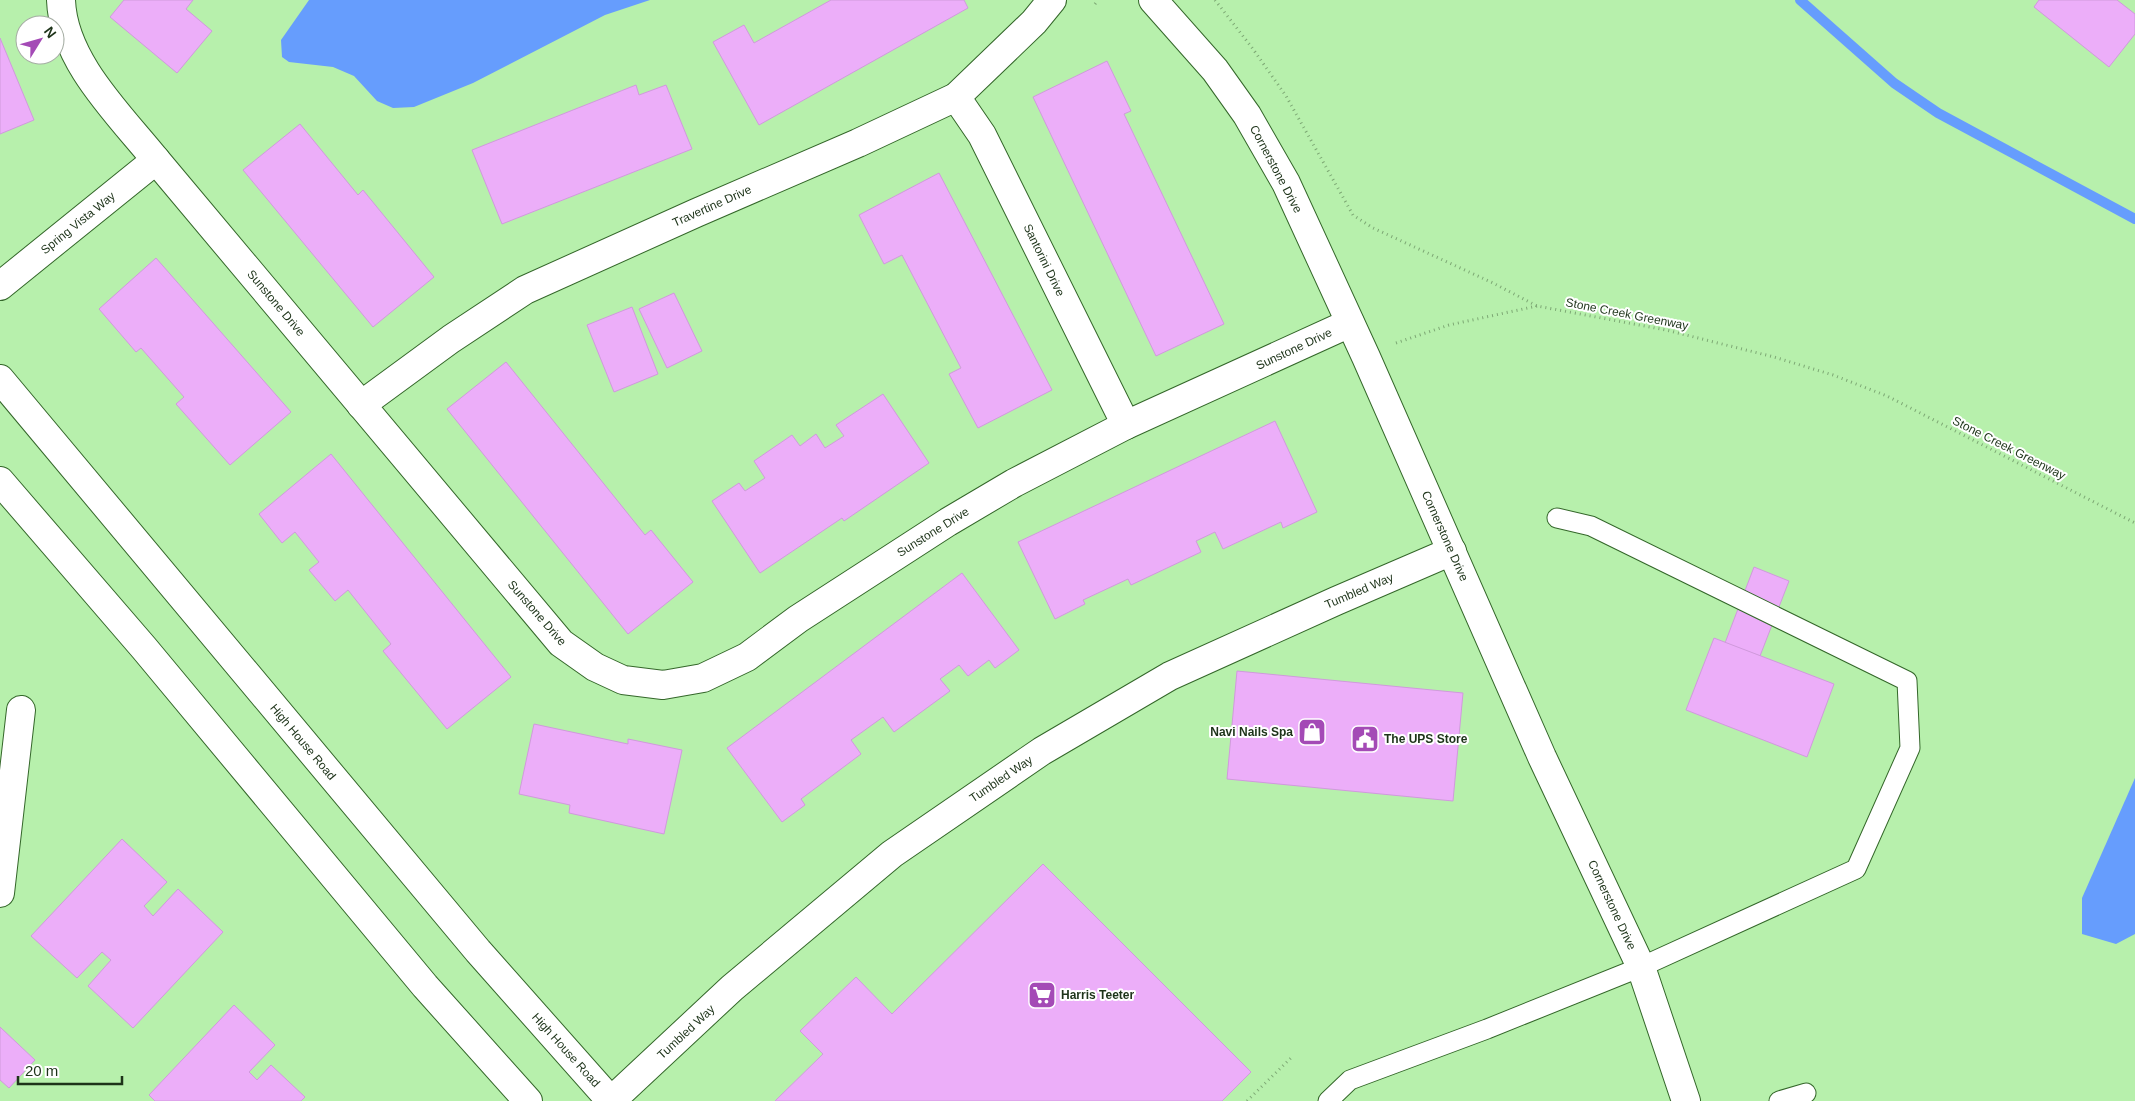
<svg xmlns="http://www.w3.org/2000/svg" width="2135" height="1101" font-family="Arial,sans-serif">
	<style>
		.water { fill: #669dfd }
		.lines { fill: none; stroke-linecap: round; stroke-linejoin: round }
		.stream { stroke: #669dfd; stroke-width: 10 }
		.building { fill: #ecaef9; stroke: #d09adc }
		.lane-casing { stroke: #34672a; stroke-width: 21 }
		.street-casing { stroke: #34672a; stroke-width: 30 }
		.primary-casing { stroke: #34672a; stroke-width: 30 }
		.path { stroke: #7da874; stroke-width: 3; stroke-dasharray: 1 4; stroke-linecap: butt }
		.lane { stroke: #fff; stroke-width: 19 }
		.street { stroke: #fff; stroke-width: 28 }
		.primary { stroke: #fff; stroke-width: 28 }
		.labels { text-anchor: middle; dominant-baseline: central; stroke-width: 4; stroke-linejoin: round; paint-order: stroke }
		.street-label { font-size: 12px; fill: #1d3319; stroke: #fff }
		.poi-label { font-size: 12px; font-weight: bold; fill: #1d3319; stroke: #fff; text-anchor: start }
	</style>
	<rect width="100%" height="100%" fill="#b7f0ac"/>
	<g class="water">
		<path d="M309,0H650L605,15L473,83L414,107L393,108L377,101L354,76L333,67L289,62L282,57L281,40Z"/>
		<path d="M2135,778V934L2116,944L2082,934V898Z"/>
	</g>
	<g class="lines">
		<path class="stream" d="M1800,0L1894,83L1938,113L2135,219"/>
	</g>
	<g class="building">
		<path d="M124,0H193L186,9L212,31L177,73L110,17Z"/>
		<path d="M831,0H964L968,8L759,125L713,42L744,25L754,43Z"/>
		<path d="M2039,0H2117L2135,14V34L2109,67L2034,7Z"/>
		<path d="M0,38L34,120L0,134Z"/>
		<path d="M1107,61L1131,111L1124,114L1224,324L1156,356L1033,97Z"/>
		<path d="M636,85L639,95L666,85L692,149L502,224L472,150Z"/>
		<path d="M300,124L358,195L363,190L434,277L373,327L243,170Z"/>
		<path d="M939,173L1052,390L978,428L949,374L961,368L902,255L884,264L859,215Z"/>
		<path d="M156,258L291,412L230,465L176,404L184,397L141,348L136,352L99,309Z"/>
		<path d="M674,293L702,351L667,368L639,309Z"/>
		<path d="M632,307L658,374L614,392L587,325Z"/>
		<path d="M506,362L645,535L651,530L693,582L628,634L447,409Z"/>
		<path d="M883,394L929,463L844,521L842,518L760,573L712,501L739,483L745,491L765,478L754,461L792,435L800,446L816,434L825,448L844,436L836,425Z"/>
		<path d="M1275,421L1317,512L1283,528L1281,522L1223,549L1215,532L1196,541L1201,552L1131,585L1128,579L1083,600L1085,604L1055,619L1018,542Z"/>
		<path d="M331,454L511,677L447,729L383,651L391,644L348,590L335,601L309,570L319,562L295,532L282,543L259,514Z"/>
		<path d="M1754,567L1789,581L1760,656L1725,643Z"/>
		<path d="M962,573L1019,650L995,668L989,660L968,676L959,665L940,679L950,691L894,732L883,717L851,740L861,754L801,799L805,805L782,822L727,748Z"/>
		<path d="M1714,638L1834,684L1807,757L1686,710Z"/>
		<path d="M1237,671L1463,693L1453,801L1227,779Z"/>
		<path d="M534,724L628,744V739L682,750L664,834L569,813L570,805L519,794Z"/>
		<path d="M122,839L167,882L144,906L153,916L178,889L223,932L133,1028L88,986L111,960L102,952L77,978L31,936Z"/>
		<path d="M1043,864L1251,1072L1222,1101H775L823,1054L800,1031L856,977L892,1014Z"/>
		<path d="M234,1005L275,1045L249,1072L257,1080L271,1065L305,1097L301,1101H155L149,1095Z"/>
		<path d="M0,1027L35,1060L9,1088L0,1080Z"/>
	</g>
	<g class="lines">
		<defs>
			<g id="lane">
				<path d="M1328,1101L1350,1080L1487,1029L1641,967L1856,869L1910,748L1907,681L1591,526L1557,518"/>
				<path d="M1779,1101L1806,1093"/>
			</g>
			<g id="street">
				<path d="M61,0C63,61 119,114 156,160L561,643L595,667L623,680L663,685L703,678L747,657L798,619L948,522L1014,483L1126,425L1350,323"/>
				<path d="M1153,0L1215,70L1247,115L1286,183L1366,357L1542,757L1641,967L1686,1101"/>
				<path d="M956,97L982,135L1126,425"/>
				<path d="M0,286L156,160"/>
				<path d="M361,405L451,339L525,290L696,213L858,143L956,97L1034,22L1052,0"/>
				<path d="M0,893L21,710"/>
				<path d="M611,1101L732,988L892,854L1042,751L1170,676L1336,601L1452,551"/>
			</g>
			<g id="primary">
				<path d="M0,379L478,951L611,1101"/>
				<path d="M0,481L144,648L425,986L528,1101"/>
			</g>
		</defs>
		<use href="#lane" class="lane-casing"/>
		<use href="#street" class="street-casing"/>
		<use href="#primary" class="primary-casing"/>
		<g class="path">
			<path d="M1215,0L1253,49L1286,96L1353,215L1373,228L1493,283L1537,306L1666,330L1774,357L1833,375L1887,396L2135,523"/>
			<path d="M1095,4L1098,0"/>
			<path d="M1396,343L1449,325L1537,306"/>
			<path d="M1247,1101L1293,1056"/>
		</g>
		<use href="#lane" class="lane"/>
		<use href="#street" class="street"/>
		<use href="#primary" class="primary"/>
	</g>
	<defs>
		<symbol id="shop-square" viewBox="-11 -11 22 22"><rect x="-9" y="-9" width="18" height="18" rx="4" fill="#a44ab6" stroke="#fff"/><path d="M-5-2.5h2.3a2.7 3.5 0 0 1 5.4 0H5L5.5 6h-11ZM-1.5-2.5h3a1.5 2.3 0 0 0-3 0Z" fill="#fff"/></symbol>
		<symbol id="civic-square" viewBox="-11 -11 22 22"><rect x="-9" y="-9" width="18" height="18" rx="4" fill="#a44ab6" stroke="#fff"/><path d="M-.6-6.5H3V-4.5H.6V-3L4-1V1h2V6H-6V1h2V-1L-.6-3ZM-1.2 2.5V6h2.4V2.5Z" fill="#fff"/></symbol>
		<symbol id="supermarket-square" viewBox="-11 -11 22 22"><rect x="-9" y="-9" width="18" height="18" rx="4" fill="#a44ab6" stroke="#fff"/><path d="M-6-5.5h2.5l.6 2H6L4.5 2H-2.5L-4.4-4H-6ZM-1.5 3.2a1.3 1.3 0 1 0 .1 0ZM3 3.2a1.3 1.3 0 1 0 .1 0Z" fill="#fff"/></symbol>
	</defs>
	<g fill-rule="evenodd">
		<use href="#shop-square" x="1296" y="716" width="32" height="32"/>
		<use href="#civic-square" x="1349" y="723" width="32" height="32"/>
		<use href="#supermarket-square" x="1026" y="979" width="32" height="32"/>
	</g>
	<g class="labels">
		<g class="street-label">
			<text transform="translate(1276 169) rotate(62)">Cornerstone Drive</text>
			<text transform="translate(712 206) rotate(-24)">Travertine Drive</text>
			<text transform="translate(78 223) rotate(-39)">Spring Vista Way</text>
			<text transform="translate(1044 260) rotate(64)">Santorini Drive</text>
			<text transform="translate(276 303) rotate(50)">Sunstone Drive</text>
			<text transform="translate(1627 314) rotate(11)">Stone Creek Greenway</text>
			<text transform="translate(1294 349) rotate(-25)">Sunstone Drive</text>
			<text transform="translate(2009 448) rotate(27)">Stone Creek Greenway</text>
			<text transform="translate(933 532) rotate(-32)">Sunstone Drive</text>
			<text transform="translate(1445 536) rotate(66)">Cornerstone Drive</text>
			<text transform="translate(1359 591) rotate(-23)">Tumbled Way</text>
			<text transform="translate(537 613) rotate(49)">Sunstone Drive</text>
			<text transform="translate(303 742) rotate(50)">High House Road</text>
			<text transform="translate(1001 779) rotate(-34)">Tumbled Way</text>
			<text transform="translate(1612 905) rotate(65)">Cornerstone Drive</text>
			<text transform="translate(686 1032) rotate(-43)">Tumbled Way</text>
			<text transform="translate(566 1050) rotate(48)">High House Road</text>
		</g>
		<g class="poi-label">
			<text x="1293" y="732" text-anchor="end">Navi Nails Spa</text>
			<text x="1384" y="739">The UPS Store</text>
			<text x="1061" y="995">Harris Teeter</text>
		</g>
	</g>
	<g transform="translate(40 40) rotate(53)"><circle r="24" fill="#ffffff" stroke="#a5ada3"/>
	<path d="M0-4L9 19L0 12L-9 19Z" fill="#a44ab6"/>
	<text y="-8" font-size="14" font-weight="bold" text-anchor="middle" fill="#1d3319">N</text>
	</g>
	<path d="M18 1076v8h104v-8" fill="none" stroke="#1d3319" stroke-width="2.5"/>
	<text x="25" y="1076" font-size="15" fill="#1d3319" stroke="#ffffff" stroke-width="4" paint-order="stroke">20 m</text>
</svg>
